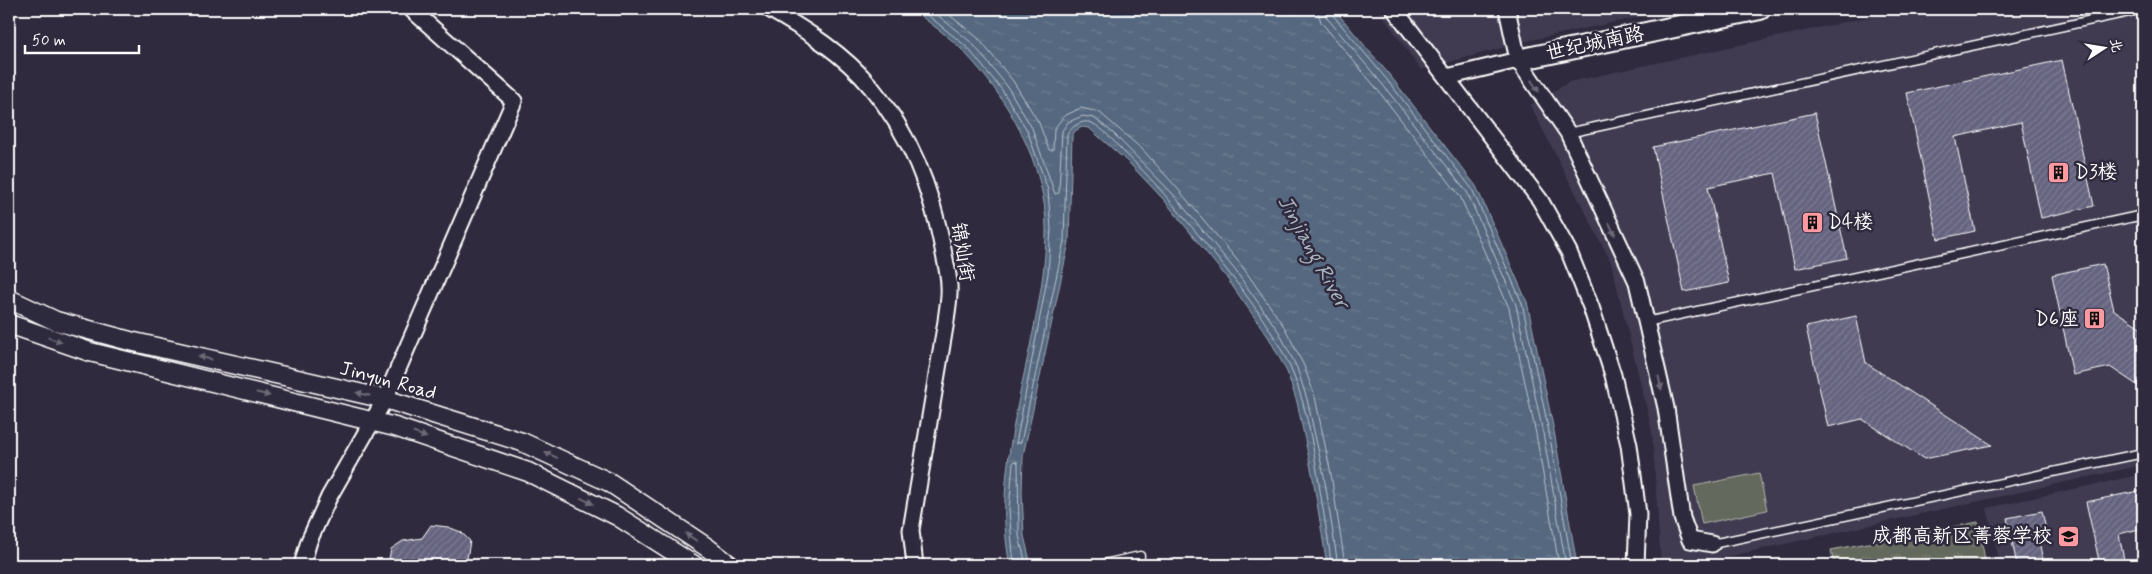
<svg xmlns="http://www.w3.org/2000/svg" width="2152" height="574" font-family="Mynerve,'LXGW WenKai TC',sans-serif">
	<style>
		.built { fill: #3f3b51 }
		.grass { fill: url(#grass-tufts); stroke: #b2b4ad }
		.garden { fill: #64695b; stroke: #b2b4ad }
		.water { fill: url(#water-ripples); stroke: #98a4b2 }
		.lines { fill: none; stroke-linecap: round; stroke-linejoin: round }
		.shore { stroke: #bbc3cc; stroke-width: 1 }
		.building { fill: url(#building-hatch); stroke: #fff }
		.service-casing { stroke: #fff; stroke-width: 11 }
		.minor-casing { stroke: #fff; stroke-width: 19 }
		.tertiary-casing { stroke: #fff; stroke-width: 21 }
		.secondary-casing { stroke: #fff; stroke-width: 24 }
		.service { stroke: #2f2a3d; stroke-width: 8 }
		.minor { stroke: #2f2a3d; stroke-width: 15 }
		.tertiary { stroke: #2f2a3d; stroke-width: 18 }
		.secondary { stroke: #2f2a3d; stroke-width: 20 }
		.oneway { fill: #6d6a77 }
		.labels { text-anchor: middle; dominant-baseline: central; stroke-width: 5; stroke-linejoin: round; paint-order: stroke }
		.street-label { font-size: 20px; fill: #fff; stroke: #2f2a3d }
		.poi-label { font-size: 20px; fill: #fff; stroke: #2f2a3d; text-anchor: start }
		.water-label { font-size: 21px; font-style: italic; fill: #aab4bf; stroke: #2f2a3d }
	</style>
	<defs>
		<pattern id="grass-tufts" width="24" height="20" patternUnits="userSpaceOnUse" patternTransform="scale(1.25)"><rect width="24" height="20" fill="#64695b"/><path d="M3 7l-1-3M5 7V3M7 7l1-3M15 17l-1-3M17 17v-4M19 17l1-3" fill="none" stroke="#7b8074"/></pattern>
		<pattern id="water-ripples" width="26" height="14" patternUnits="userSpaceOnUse" patternTransform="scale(1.25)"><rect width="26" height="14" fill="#54687f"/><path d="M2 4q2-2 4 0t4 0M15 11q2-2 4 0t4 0" fill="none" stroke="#6e7f92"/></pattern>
		<pattern id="building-hatch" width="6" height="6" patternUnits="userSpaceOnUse" patternTransform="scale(1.25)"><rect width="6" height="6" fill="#65647f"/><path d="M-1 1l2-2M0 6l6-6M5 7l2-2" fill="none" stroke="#7c7b92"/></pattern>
	</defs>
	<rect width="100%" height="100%" fill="#2f2a3d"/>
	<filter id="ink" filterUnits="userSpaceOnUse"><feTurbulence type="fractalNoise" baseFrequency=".02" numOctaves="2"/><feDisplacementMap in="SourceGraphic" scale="10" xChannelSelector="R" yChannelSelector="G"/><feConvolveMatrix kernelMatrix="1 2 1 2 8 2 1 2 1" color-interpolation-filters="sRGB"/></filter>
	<g filter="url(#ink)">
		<g class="built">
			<path d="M1378,9H1676L1527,41L1421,70Z"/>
			<path d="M1905,9H2143V465L1689,565H1661L1652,431L1611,262L1530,105L1569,82Z"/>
			<path d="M2143,474V565H2000L1987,508Z"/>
		</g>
		<path class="grass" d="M1978,522L1986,565H1834L1831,550Z"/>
		<path class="garden" d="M1759,473L1767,510L1702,524L1694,486Z"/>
		<path class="water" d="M912,9H1334L1392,78L1476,186L1527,302L1554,431L1577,565H1327L1313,478L1297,402L1287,372L1269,338L1226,277L1164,200L1130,164L1089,128L1082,127L1075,131L1072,136L1069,242L1023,456L1022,493L1024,536L1031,565H1010C999,513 1007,460 1017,408C1028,351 1046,287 1046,229C1046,165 1008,98 964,52C949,36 929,23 912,9Z"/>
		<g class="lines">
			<g class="shore">
				<path d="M920,9L967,47L1002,90L1027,130L1048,190L1051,229L1048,274L1016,444L1021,442L1064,241L1067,135C1072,126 1082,119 1092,123C1104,129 1114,142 1123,151C1152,178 1176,208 1201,238C1234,279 1269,321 1291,369C1309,409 1316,466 1323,509C1326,528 1330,547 1331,565"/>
				<path d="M930,9L972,43L1007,86L1032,128L1055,194L1059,193L1062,131L1068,122L1083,116L1094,118L1112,132L1172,193L1235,270L1279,332L1297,368L1307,399L1324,476L1338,565"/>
				<path d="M942,9L978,38L1013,81L1039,123L1049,150H1053L1054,129L1064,116L1081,108L1099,112L1143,150L1177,188L1242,266L1285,328L1304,366L1315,397L1331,474L1345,565"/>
				<path d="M1317,9L1321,22L1377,89L1460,196L1509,308L1536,434L1559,565"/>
				<path d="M1324,9L1327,18L1383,85L1467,192L1516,305L1543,433L1566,565"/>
				<path d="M1331,9L1332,14L1388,81L1472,189L1522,303L1549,432L1572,565"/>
				<path d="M1014,565L1009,510L1013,463L1015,461L1018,463L1019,536L1026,565"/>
			</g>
		</g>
		<g class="building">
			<path d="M2062,60L2094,206L2041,218L2021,122L1955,137L1975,231L1938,239L1907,93Z"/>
			<path d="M1815,113L1847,258L1795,269L1775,173L1708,187L1729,283L1684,292L1653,147Z"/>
			<path d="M2103,264L2114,310L2143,329V389L2110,367L2073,375L2052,275Z"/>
			<path d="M1856,316L1866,363L1992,445L1924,459L1862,419L1828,427L1806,327Z"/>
			<path d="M2143,490V528L2119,534L2125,565H2100L2086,502Z"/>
			<path d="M2042,511L2046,530L2037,532L2044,565H2017L2007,518Z"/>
			<path d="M431,525L448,527L461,532L470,541L466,565H392L389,559L391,549L403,541L422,538Z"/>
		</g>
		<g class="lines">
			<defs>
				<g id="service">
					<path d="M1568,133L2143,9"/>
					<path d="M1646,322L2143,215"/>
					<path d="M1712,544L2143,453"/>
					<path d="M1099,565L1140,556"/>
				</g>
				<g id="minor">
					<path d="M769,9C806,30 844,54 871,87C911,135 931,189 943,249C945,261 949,274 949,286C950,298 947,310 946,321L911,530L915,565"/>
					<path d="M1394,9L1540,200L1569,252L1591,307L1613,375L1629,445L1638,514L1636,565"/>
					<path d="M1507,9L1518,60L1568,133L1637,282L1666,408L1682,518L1690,540L1712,544"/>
					<path d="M1447,77L1518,60"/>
					<path d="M302,565L309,541L329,497L385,399L514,101L411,9"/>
				</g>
				<g id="tertiary">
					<path d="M9,299L56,321L130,341L385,399L522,442L609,482L708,548L730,565"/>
					<path d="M9,324L90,352L395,427L528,472L617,516L694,565"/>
				</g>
				<path id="secondary" d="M1518,60L1760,9"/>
			</defs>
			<use href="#service" class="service-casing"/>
			<use href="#minor" class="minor-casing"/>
			<use href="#tertiary" class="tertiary-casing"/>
			<use href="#secondary" class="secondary-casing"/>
			<use href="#service" class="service"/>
			<use href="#minor" class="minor"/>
			<use href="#tertiary" class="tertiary"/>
			<use href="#secondary" class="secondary"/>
		</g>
		<defs><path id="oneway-solid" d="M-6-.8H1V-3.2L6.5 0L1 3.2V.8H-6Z" transform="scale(1.25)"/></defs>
		<g class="oneway">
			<use href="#oneway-solid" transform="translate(1535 86) rotate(56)"/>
			<use href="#oneway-solid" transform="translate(1612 229) rotate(65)"/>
			<use href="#oneway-solid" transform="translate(55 340) rotate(19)"/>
			<use href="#oneway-solid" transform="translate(205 358) rotate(-167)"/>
			<use href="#oneway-solid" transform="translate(1660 383) rotate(77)"/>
			<use href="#oneway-solid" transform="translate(263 394) rotate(14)"/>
			<use href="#oneway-solid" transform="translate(363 394) rotate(-167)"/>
			<use href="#oneway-solid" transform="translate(420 435) rotate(19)"/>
			<use href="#oneway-solid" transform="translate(551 455) rotate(-155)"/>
			<use href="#oneway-solid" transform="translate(587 501) rotate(26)"/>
			<use href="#oneway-solid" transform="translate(691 537) rotate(-146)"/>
		</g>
	</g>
	<defs>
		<symbol id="building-square" viewBox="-11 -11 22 22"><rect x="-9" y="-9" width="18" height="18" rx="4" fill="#ff9aa2" stroke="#2f2a3d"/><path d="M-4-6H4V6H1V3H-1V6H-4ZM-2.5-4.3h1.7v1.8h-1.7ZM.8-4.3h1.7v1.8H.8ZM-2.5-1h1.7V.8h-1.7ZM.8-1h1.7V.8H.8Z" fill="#111"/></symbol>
		<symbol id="school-square" viewBox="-11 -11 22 22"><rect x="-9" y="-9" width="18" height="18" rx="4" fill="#ff9aa2" stroke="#2f2a3d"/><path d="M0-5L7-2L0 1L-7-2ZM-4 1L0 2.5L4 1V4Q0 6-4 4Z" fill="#111"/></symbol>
	</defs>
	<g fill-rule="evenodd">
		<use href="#building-square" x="2046" y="160" width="25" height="25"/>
		<use href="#building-square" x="1800" y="210" width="25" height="25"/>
		<use href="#building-square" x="2082" y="306" width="25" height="25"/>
		<use href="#school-square" x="2056" y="524" width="25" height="25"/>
	</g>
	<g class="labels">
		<g class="street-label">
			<text transform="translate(1595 44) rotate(-12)">世纪城南路</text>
			<text transform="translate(962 252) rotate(81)">锦灿街</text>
			<text transform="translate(388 381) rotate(15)">Jinyun Road</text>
		</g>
		<g class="poi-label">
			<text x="2075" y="172">D3楼</text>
			<text x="1828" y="222">D4楼</text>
			<text x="2079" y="319" text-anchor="end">D6座</text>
			<text x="2052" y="536" text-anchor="end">成都高新区菁蓉学校</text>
		</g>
		<g class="water-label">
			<text transform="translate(1313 252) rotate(61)">Jinjiang River</text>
		</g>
	</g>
	<rect width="2152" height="574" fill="none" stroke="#2f2a3d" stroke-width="30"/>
	<rect x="15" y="15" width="2122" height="544" fill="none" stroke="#fff" stroke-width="2" filter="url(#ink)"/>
	<g transform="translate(2104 48) rotate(78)" stroke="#2f2a3d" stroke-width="4" paint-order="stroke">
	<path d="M0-4L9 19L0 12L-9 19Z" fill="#ffffff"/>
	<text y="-8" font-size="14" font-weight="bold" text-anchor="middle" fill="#ffffff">北</text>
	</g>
	<path d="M25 45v8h114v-8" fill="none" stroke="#ffffff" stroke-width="2.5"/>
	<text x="32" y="45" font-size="15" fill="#ffffff" stroke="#2f2a3d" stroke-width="4" paint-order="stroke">50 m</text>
</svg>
